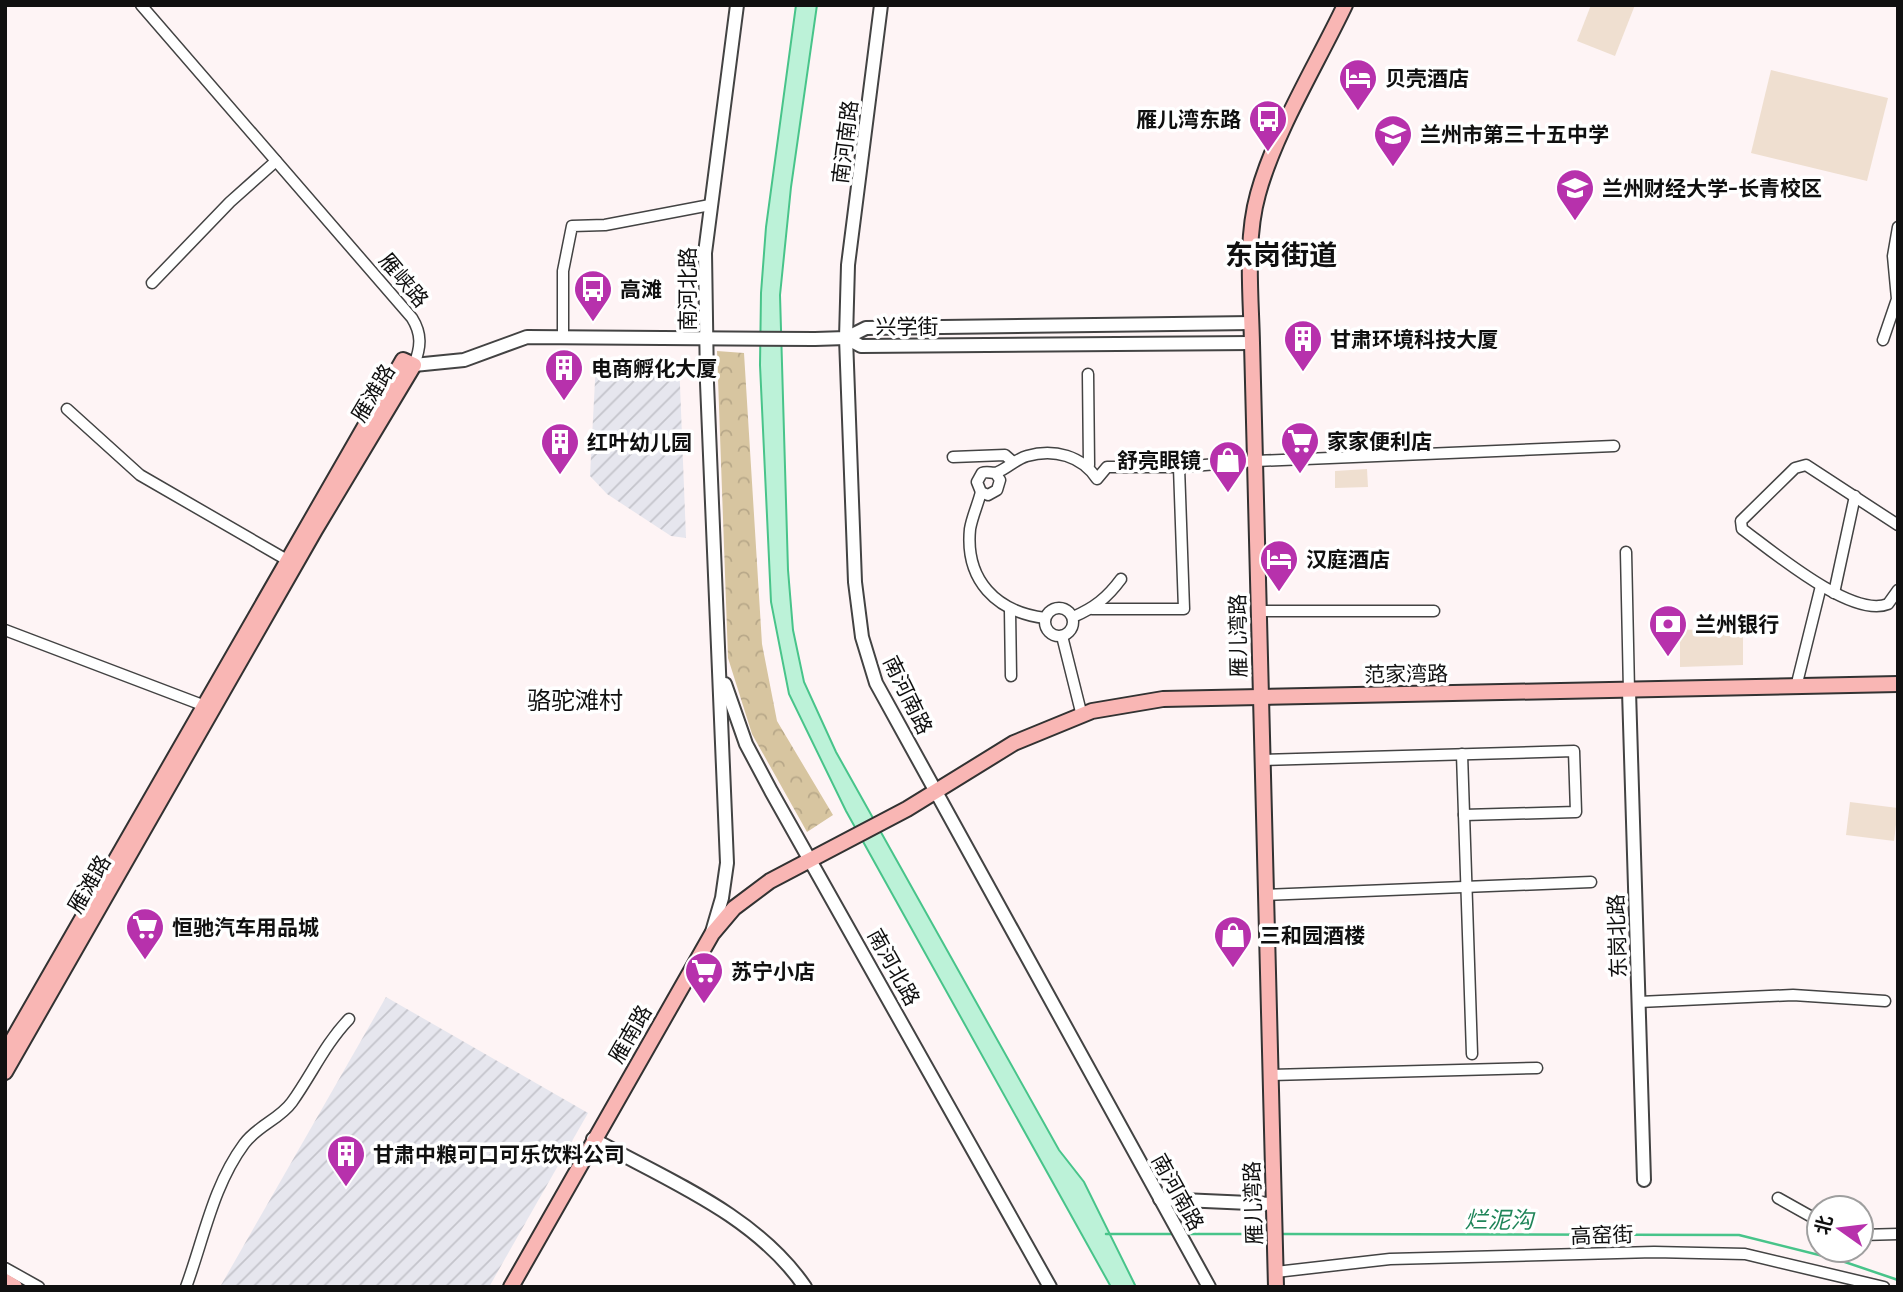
<svg xmlns="http://www.w3.org/2000/svg" width="1903" height="1292" font-family="Lora,'Noto Sans SC',serif">
	<style>
		.industrial { fill: url(#industrial-furrows) }
		.forest { fill: url(#forest-crowns) }
		.pitch { fill: #efdfd0 }
		.water { fill: #bcf2d8; stroke: #48c48a; stroke-width: 2 }
		.lines { fill: none; stroke-linecap: round; stroke-linejoin: round }
		.stream { stroke: #48c48a; stroke-width: 2.5 }
		.minor-casing { stroke: #434343; stroke-width: 13 }
		.tertiary-casing { stroke: #434343; stroke-width: 16 }
		.secondary-casing { stroke: #323232; stroke-width: 18 }
		.minor { stroke: #fff; stroke-width: 10 }
		.tertiary { stroke: #fff; stroke-width: 12 }
		.secondary { stroke: #f9b6b4; stroke-width: 14 }
		.labels { text-anchor: middle; dominant-baseline: central; stroke-width: 7; stroke-linejoin: round; paint-order: stroke }
		.poi-label { font-size: 21px; font-weight: bold; fill: #101010; stroke: #fff; text-anchor: start }
		.street-label { font-size: 21px; fill: #101010; stroke: #fff }
		.water-label { font-size: 23px; font-style: italic; fill: #1f8559; stroke: #fff }
		.quarter-label { font-size: 24px; fill: #101010; stroke: #fff }
		.district-label { font-size: 28px; font-weight: bold; fill: #101010; stroke: #fff }
	</style>
	<defs>
		<pattern id="industrial-furrows" width="10" height="10" patternUnits="userSpaceOnUse" patternTransform="scale(1.75)"><rect width="10" height="10" fill="#e6e6ee"/><path d="M-1 1l2-2M0 10L10 0M9 11l2-2" fill="none" stroke="#c4c4cb"/></pattern>
		<pattern id="forest-crowns" width="20" height="18" patternUnits="userSpaceOnUse" patternTransform="scale(1.75)"><rect width="20" height="18" fill="#d7c5a0"/><path d="M2 6a3 3 0 1 1 6 0M12 15a3 3 0 1 1 6 0" fill="none" stroke="#b8a889"/></pattern>
	</defs>
	<rect width="100%" height="100%" fill="#fef4f5"/>
	<g class="industrial">
		<path d="M679,360L686,538L671,536L607,494L590,476L596,362Z"/>
		<path d="M386,997L588,1113L489,1287H220Z"/>
	</g>
	<path class="forest" d="M717,351L744,353L762,644L777,721L833,815L807,832L752,734L728,658Z"/>
	<g class="pitch">
		<path d="M1591,5H1635L1615,56L1577,41Z"/>
		<path d="M1771,70L1888,98L1867,181L1751,153Z"/>
		<path d="M1367,469L1368,487L1335,488V471Z"/>
		<path d="M1743,628V665L1680,667V630Z"/>
		<path d="M1850,802L1898,808L1894,841L1846,835Z"/>
	</g>
	<path class="water" d="M796,5H817L791,187L780,295L788,570L793,630L804,682L836,752L1059,1150L1084,1182L1136,1287H1111L846,811L789,694L771,602L760,365L761,293L766,227Z"/>
	<g class="lines">
		<g class="stream">
			<path d="M1106,1234H1176"/>
			<path d="M1186,1234H1271"/>
			<path d="M1281,1234L1739,1235L1839,1260L1898,1280"/>
		</g>
		<defs>
			<g id="minor">
				<path d="M141,5L412,318C422,334 421,347 414,365"/>
				<path d="M152,283L230,202L276,161"/>
				<path d="M563,338V271L572,226L605,225L710,205"/>
				<path d="M1883,340L1897,299L1893,256L1898,227"/>
				<path d="M1088,374L1089,465"/>
				<path d="M67,409L140,475L287,560"/>
				<path d="M953,457L1005,455L1013,462"/>
				<path d="M996,474L1000,480L997,490L988,495L981,492L977,482L982,473C987,471 994,474 998,472C1008,468 1016,459 1027,456C1054,448 1082,456 1097,479L1107,467H1179L1256,461L1614,446"/>
				<path d="M981,492C978,504 972,517 970,529C965,580 996,612 1045,618"/>
				<path d="M1898,525L1806,465L1795,468L1741,521L1742,529C1771,550 1852,619 1888,604L1898,590"/>
				<path d="M1626,552L1629,691"/>
				<path d="M1834,593L1855,496"/>
				<circle cx="1059" cy="622" r="14"/>
				<path d="M1092,609H1184L1179,467"/>
				<path d="M1010,610L1011,676"/>
				<path d="M1259,611H1434"/>
				<path d="M1073,617C1094,608 1107,598 1121,579"/>
				<path d="M5,630L205,706"/>
				<path d="M1062,636L1082,716"/>
				<path d="M1796,687L1821,586"/>
				<path d="M1462,754L1472,1054"/>
				<path d="M1262,760L1574,751L1576,812L1464,815"/>
				<path d="M1266,895L1591,882"/>
				<path d="M1639,1002L1793,995L1885,1001"/>
				<path d="M1271,1075L1537,1068"/>
				<path d="M1778,1198L1819,1221"/>
				<path d="M1861,1235L1898,1234"/>
				<path d="M5,1268L39,1287"/>
				<path d="M1276,1272L1390,1259L1654,1252L1745,1254L1884,1287"/>
				<path d="M186,1287C204,1238 213,1186 244,1144C257,1126 280,1119 292,1102C312,1074 325,1044 349,1019"/>
			</g>
			<g id="tertiary">
				<path d="M881,5L848,265L846,338L855,582L862,637L876,683L1209,1287"/>
				<path d="M846,338L861,346L1252,343"/>
				<path d="M414,365L464,360L527,337L815,339L846,338L866,328L1252,323"/>
				<path d="M725,684L746,744L771,791L1050,1287"/>
				<path d="M1629,691L1644,1180"/>
				<path d="M712,932L722,898L727,863L707,383L705,253L737,5"/>
				<path d="M593,1139C667,1180 756,1215 805,1287"/>
				<path d="M1160,1199L1274,1204"/>
			</g>
			<g id="secondary">
				<path d="M5,1053L403,360L414,365L315,530L5,1072"/>
				<path d="M5,1281L15,1287"/>
				<path d="M511,1287L712,934L734,908L770,881L907,809L1014,743L1092,711L1163,699L1898,684"/>
				<path d="M1276,1287L1252,343C1251,296 1245,240 1258,194C1275,132 1317,64 1345,5"/>
			</g>
		</defs>
		<use href="#minor" class="minor-casing"/>
		<use href="#tertiary" class="tertiary-casing"/>
		<use href="#secondary" class="secondary-casing"/>
		<use href="#minor" class="minor"/>
		<use href="#tertiary" class="tertiary"/>
		<use href="#secondary" class="secondary"/>
	</g>
	<defs>
		<symbol id="hotel-pin" viewBox="-11 -11 22 30"><path d="M0 17L-7.5 6A9.5 9.5 0 1 1 7.5 6Z" fill="#b731ac" stroke="#fff"/><path d="M-6-4.5h1.5V1H6V5H4.5V3h-9V5H-6ZM-4 0a1.8 1.8 0 1 1 3.6 0ZM.5 0V-2.5h3Q6-2.5 6 0Z" fill="#fff"/></symbol>
		<symbol id="bus-pin" viewBox="-11 -11 22 30"><path d="M0 17L-7.5 6A9.5 9.5 0 1 1 7.5 6Z" fill="#b731ac" stroke="#fff"/><path d="M-5-6H5V4H4V6H2V4H-2V6H-4V4H-5ZM-3.5-4V0h7V-4ZM-3.5 1.2v1.5H-2V1.2ZM2 1.2v1.5H3.5V1.2Z" fill="#fff"/></symbol>
		<symbol id="school-pin" viewBox="-11 -11 22 30"><path d="M0 17L-7.5 6A9.5 9.5 0 1 1 7.5 6Z" fill="#b731ac" stroke="#fff"/><path d="M0-5L7-2L0 1L-7-2ZM-4 1L0 2.5L4 1V4Q0 6-4 4Z" fill="#fff"/></symbol>
		<symbol id="university-pin" viewBox="-11 -11 22 30"><path d="M0 17L-7.5 6A9.5 9.5 0 1 1 7.5 6Z" fill="#b731ac" stroke="#fff"/><path d="M0-5L7-2L0 1L-7-2ZM-4 1L0 2.5L4 1V4Q0 6-4 4Z" fill="#fff"/></symbol>
		<symbol id="building-pin" viewBox="-11 -11 22 30"><path d="M0 17L-7.5 6A9.5 9.5 0 1 1 7.5 6Z" fill="#b731ac" stroke="#fff"/><path d="M-4-6H4V6H1V3H-1V6H-4ZM-2.5-4.3h1.7v1.8h-1.7ZM.8-4.3h1.7v1.8H.8ZM-2.5-1h1.7V.8h-1.7ZM.8-1h1.7V.8H.8Z" fill="#fff"/></symbol>
		<symbol id="supermarket-pin" viewBox="-11 -11 22 30"><path d="M0 17L-7.5 6A9.5 9.5 0 1 1 7.5 6Z" fill="#b731ac" stroke="#fff"/><path d="M-6-5.5h2.5l.6 2H6L4.5 2H-2.5L-4.4-4H-6ZM-1.5 3.2a1.3 1.3 0 1 0 .1 0ZM3 3.2a1.3 1.3 0 1 0 .1 0Z" fill="#fff"/></symbol>
		<symbol id="shop-pin" viewBox="-11 -11 22 30"><path d="M0 17L-7.5 6A9.5 9.5 0 1 1 7.5 6Z" fill="#b731ac" stroke="#fff"/><path d="M-5-2.5h2.3a2.7 3.5 0 0 1 5.4 0H5L5.5 6h-11ZM-1.5-2.5h3a1.5 2.3 0 0 0-3 0Z" fill="#fff"/></symbol>
		<symbol id="bank-pin" viewBox="-11 -11 22 30"><path d="M0 17L-7.5 6A9.5 9.5 0 1 1 7.5 6Z" fill="#b731ac" stroke="#fff"/><path d="M-6-4H6V4H-6ZM0-2.3a2.3 2.3 0 1 0 0 4.6a2.3 2.3 0 1 0 0-4.6Z" fill="#fff"/></symbol>
	</defs>
	<g fill-rule="evenodd">
		<use href="#hotel-pin" x="1336" y="56" width="44" height="60"/>
		<use href="#bus-pin" x="1246" y="97" width="44" height="60"/>
		<use href="#school-pin" x="1371" y="112" width="44" height="60"/>
		<use href="#university-pin" x="1553" y="166" width="44" height="60"/>
		<use href="#bus-pin" x="571" y="267" width="44" height="60"/>
		<use href="#building-pin" x="1281" y="317" width="44" height="60"/>
		<use href="#building-pin" x="542" y="346" width="44" height="60"/>
		<use href="#supermarket-pin" x="1278" y="419" width="44" height="60"/>
		<use href="#building-pin" x="538" y="420" width="44" height="60"/>
		<use href="#shop-pin" x="1206" y="438" width="44" height="60"/>
		<use href="#hotel-pin" x="1257" y="537" width="44" height="60"/>
		<use href="#bank-pin" x="1646" y="602" width="44" height="60"/>
		<use href="#supermarket-pin" x="123" y="905" width="44" height="60"/>
		<use href="#shop-pin" x="1211" y="913" width="44" height="60"/>
		<use href="#supermarket-pin" x="682" y="949" width="44" height="60"/>
		<use href="#building-pin" x="324" y="1132" width="44" height="60"/>
	</g>
	<g class="labels">
		<g class="poi-label">
			<text x="1385" y="78">贝壳酒店</text>
			<text x="1241" y="119" text-anchor="end">雁儿湾东路</text>
			<text x="1420" y="134">兰州市第三十五中学</text>
			<text x="1602" y="188">兰州财经大学-长青校区</text>
			<text x="620" y="289">高滩</text>
			<text x="1330" y="339">甘肃环境科技大厦</text>
			<text x="591" y="368">电商孵化大厦</text>
			<text x="1327" y="441">家家便利店</text>
			<text x="587" y="442">红叶幼儿园</text>
			<text x="1201" y="460" text-anchor="end">舒亮眼镜</text>
			<text x="1306" y="559">汉庭酒店</text>
			<text x="1695" y="624">兰州银行</text>
			<text x="172" y="927">恒驰汽车用品城</text>
			<text x="1260" y="935">三和园酒楼</text>
			<text x="731" y="971">苏宁小店</text>
			<text x="373" y="1154">甘肃中粮可口可乐饮料公司</text>
		</g>
		<g class="street-label">
			<text transform="translate(845 142) rotate(-83)">南河南路</text>
			<text transform="translate(404 280) rotate(50)">雁峡路</text>
			<text transform="translate(687 289) rotate(-90)">南河北路</text>
			<text x="907" y="326">兴学街</text>
			<text transform="translate(373 393) rotate(-59)">雁滩路</text>
			<text transform="translate(1238 636) rotate(-91)">雁儿湾路</text>
			<text transform="translate(1406 674) rotate(-1)">范家湾路</text>
			<text transform="translate(908 695) rotate(64)">南河南路</text>
			<text transform="translate(89 884) rotate(-60)">雁滩路</text>
			<text transform="translate(1617 936) rotate(-92)">东岗北路</text>
			<text transform="translate(894 967) rotate(61)">南河北路</text>
			<text transform="translate(630 1034) rotate(-60)">雁南路</text>
			<text transform="translate(1178 1192) rotate(61)">南河南路</text>
			<text transform="translate(1253 1203) rotate(-92)">雁儿湾路</text>
			<text transform="translate(1602 1235) rotate(-2)">高窑街</text>
		</g>
		<g class="water-label">
			<text x="1499" y="1219">烂泥沟</text>
		</g>
		<g class="quarter-label">
			<text x="575" y="700">骆驼滩村</text>
		</g>
		<g class="district-label">
			<text x="1281" y="255">东岗街道</text>
		</g>
	</g>
	<rect width="1903" height="1292" fill="none" stroke="#101010" stroke-width="14"/>
	<g transform="translate(1840 1229) rotate(284)"><circle r="33" fill="#ffffff" stroke="#9f9f9f" stroke-width="2"/>
	<path d="M0-5L12 26L0 18L-12 26Z" fill="#b731ac"/>
	<text y="-10" font-size="19" font-weight="bold" text-anchor="middle" fill="#101010">北</text>
	</g>
</svg>
